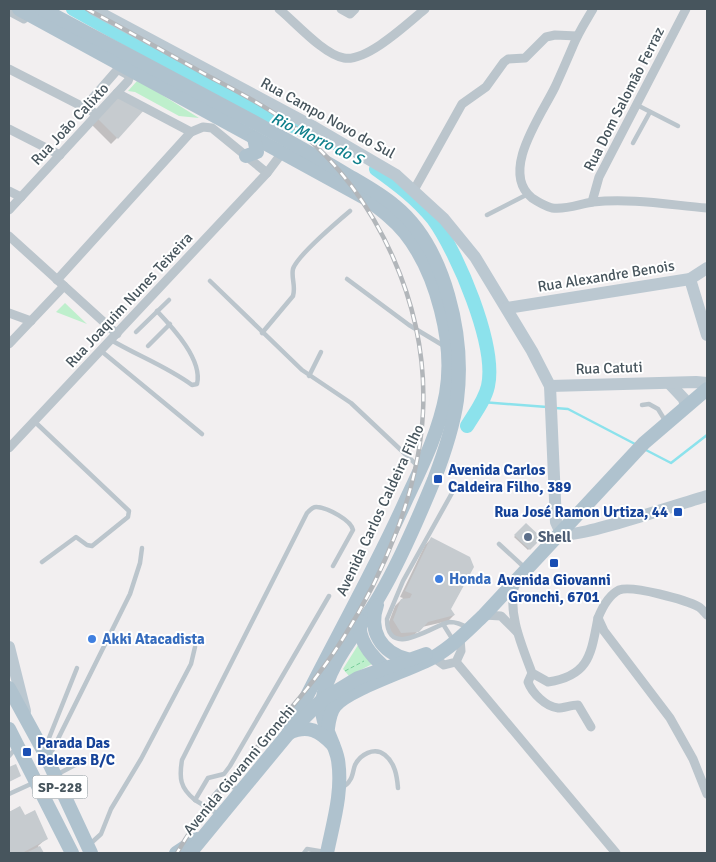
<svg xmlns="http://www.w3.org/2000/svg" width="716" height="862" font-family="Signika,sans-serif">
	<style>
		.green { fill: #beefcc }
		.shadow { fill: #0003 }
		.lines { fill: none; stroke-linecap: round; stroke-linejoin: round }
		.stream { stroke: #8ce2ec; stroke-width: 2.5 }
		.river { stroke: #8ce2ec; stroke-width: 14 }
		.building { fill: #c6cbcf }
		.path { stroke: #76cd99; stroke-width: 1; stroke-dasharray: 4 2.5; stroke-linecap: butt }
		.lane { stroke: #bbc5cc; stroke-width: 4.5 }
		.street { stroke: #bbc5cc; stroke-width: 9 }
		.secondary { stroke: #bbc8d1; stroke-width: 12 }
		.primary { stroke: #afc2ce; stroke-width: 14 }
		.rail-casing { stroke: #b2b6ba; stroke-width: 4.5 }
		.rail { stroke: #fff; stroke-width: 2.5; stroke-dasharray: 8; stroke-linecap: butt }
		.transit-dot { fill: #1a4fb4; stroke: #fff; stroke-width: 2 }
		.service-dot { fill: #5c6f8a; stroke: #fff; stroke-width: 2 }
		.shop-dot { fill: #3f7fe0; stroke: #fff; stroke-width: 2 }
		.labels { text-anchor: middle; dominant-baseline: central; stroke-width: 4; stroke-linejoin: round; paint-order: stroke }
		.shield { fill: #fff; stroke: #7e888e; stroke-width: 1 }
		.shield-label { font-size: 14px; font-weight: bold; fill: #47555d }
		.street-label { font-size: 15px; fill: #47555d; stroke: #fff }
		.transit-label { font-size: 15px; font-weight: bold; fill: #164399; stroke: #fff; text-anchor: start }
		.service-label { font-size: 15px; font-weight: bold; fill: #4e5e75; stroke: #fff; text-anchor: start }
		.shop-label { font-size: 15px; font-weight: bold; fill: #366cbe; stroke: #fff; text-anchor: start }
		.water-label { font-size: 16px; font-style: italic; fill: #0e7f8b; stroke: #fff }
	</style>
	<rect width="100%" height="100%" fill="#f2eff0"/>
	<g class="green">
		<path d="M137,81L143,83L199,118L179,116L135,92L128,91Z"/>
		<path d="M65,303L87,324L56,312Z"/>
		<path d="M358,645L372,664L349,676L343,669Z"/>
	</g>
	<g class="shadow">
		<path d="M112,103L117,138L111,144L92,125Z"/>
		<path d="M526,525L540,538L528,550L514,537Z"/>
		<path d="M431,539L450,609L454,615L448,621L422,627L412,637L395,638L387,627L395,606L403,598L400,597L425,545Z"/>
		<path d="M19,808L23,815L47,838L38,846L43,853H9V812Z"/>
	</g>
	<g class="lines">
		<g class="stream">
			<path d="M482,402L547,407"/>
			<path d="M555,408L568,409L635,444"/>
			<path d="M644,449L671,463L707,435"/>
		</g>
		<g class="river">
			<path d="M73,9L243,104L332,143"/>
			<path d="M376,169C397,184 417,199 433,219C457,252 497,345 488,386C485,400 475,413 467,426"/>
		</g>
	</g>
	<g class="building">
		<path d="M118,95L145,109L118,139L97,118Z"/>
		<path d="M526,523L542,538L530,550L514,535Z"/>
		<path d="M431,537L470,557L474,567L451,609L455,615L428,622L419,632L401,633L393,620L401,599L410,598L412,594L405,591Z"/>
		<path d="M16,764L21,776L9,782V767Z"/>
		<path d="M20,806L25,815L35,810L48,839L24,852V853H9V812Z"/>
		<path d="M40,846L44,853H26Z"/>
	</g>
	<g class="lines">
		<path class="path" d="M345,671L364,661"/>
		<g class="lane">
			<path d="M637,105L678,126"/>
			<path d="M633,143L650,112"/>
			<path d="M487,215L528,194"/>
			<path d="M347,279L409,325L444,346"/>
			<path d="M210,281L302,370L351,403L420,468"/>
			<path d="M136,332L169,300"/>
			<path d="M262,333L293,296C296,286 291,278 293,269C297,256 337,222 350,211"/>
			<path d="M111,340C138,356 166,366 192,385L197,384C203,360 173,328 157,311"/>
			<path d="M148,346L170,324"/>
			<path d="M100,350L202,434"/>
			<path d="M309,376L321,352"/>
			<path d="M642,405L649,404L658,409L666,422"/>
			<path d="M34,421L129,511L128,517L92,546L87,545L76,537L42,562"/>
			<path d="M457,484L403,581L387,619C387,662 436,623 450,622C456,622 463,625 468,628"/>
			<path d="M499,544L524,567"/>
			<path d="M443,624L453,640"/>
			<path d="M45,748L77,668"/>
			<path d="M9,756L16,748"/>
			<path d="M49,757L130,594L140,563L142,548"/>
			<path d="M56,775L75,765"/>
			<path d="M341,788C345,786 348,784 350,780C353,776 353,770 355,765C360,755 374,746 385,755C395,763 397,776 398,788"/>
			<path d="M9,794L33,783"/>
			<path d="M195,800C180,788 179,778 182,760L307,513C310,510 313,506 317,507C328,508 351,520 353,530L333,566"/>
			<path d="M206,807C217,792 219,781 239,789"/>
			<path d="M218,814L195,800L208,778L224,774L230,766L329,596"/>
			<path d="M89,845L101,834L111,809L141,759L191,664L195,647"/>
			<path d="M304,853L307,849L325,852"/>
		</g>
		<g class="street">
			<path d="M279,9C295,22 324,55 344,58C367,62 408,23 425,9"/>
			<path d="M341,9L350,14L355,9"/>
			<path d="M593,9C586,21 578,33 573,46C567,60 561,74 555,87C542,114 499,172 532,198C538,202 545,206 552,208C567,210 579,204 593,202C631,198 670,205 707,208"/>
			<path d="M9,11L24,19"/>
			<path d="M9,69L97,114"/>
			<path d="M117,93L191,132L203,127L212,128L267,173"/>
			<path d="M84,108L118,69"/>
			<path d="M9,129L60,155"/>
			<path d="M414,190L462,104L486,87L504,62L508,59L525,58L546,37L555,35L577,36"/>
			<path d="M9,191L21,197"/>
			<path d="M592,202L599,177L686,9"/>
			<path d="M9,210L128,81L130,76L121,71"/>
			<path d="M9,236L117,334"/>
			<path d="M57,280L191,132"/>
			<path d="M9,313L31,321"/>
			<path d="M9,344L64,286"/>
			<path d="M9,448L267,173L282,153"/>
			<path d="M515,584C507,613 522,646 532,673L548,682C590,676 591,653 598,618"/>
			<path d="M484,615L501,616L517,632"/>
			<path d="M707,615C705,613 702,609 699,607C686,600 633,585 619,590C609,595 602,608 598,618L604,631L670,718L693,759L707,794"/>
			<path d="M433,657L444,665L456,662L461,651L460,638"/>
			<path d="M456,662L616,853"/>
			<path d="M532,673L528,682C532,693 546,707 558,708C564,708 571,705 578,705L591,727"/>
		</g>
		<g class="secondary">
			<path d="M93,9L312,126L396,175L444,219L475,257L532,351L550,386L556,522C558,527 560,532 566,534C581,537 685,502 707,496"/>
			<path d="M690,279L707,335"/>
			<path d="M507,308L690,279L707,268"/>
			<path d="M669,383L684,399L686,407"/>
			<path d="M550,386L696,382L707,383"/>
			<path d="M9,647L25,711"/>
		</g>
		<g class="primary">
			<path d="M19,9L365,198C380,209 394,219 405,233C437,273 455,344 446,394C439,432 422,466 406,500C370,580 326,655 288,734"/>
			<path d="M42,9C112,46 182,83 252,121C283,138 314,155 344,173C361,183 380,193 395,206C446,248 465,337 457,400C453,428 444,454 434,480C418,519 401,559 380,595C361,629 328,662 322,702C319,721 335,742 338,760C343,792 333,823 327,853"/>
			<path d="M246,156L257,152L254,138"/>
			<path d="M377,605C368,631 381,652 407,659"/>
			<path d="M360,621C357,641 374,659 389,671"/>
			<path d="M9,688L44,752L91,853"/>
			<path d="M328,728C329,720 330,712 335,706C349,689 410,670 434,657C453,646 468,630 484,615L644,443L707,389"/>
			<path d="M9,729L72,853"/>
			<path d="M289,733C308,724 320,731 333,745"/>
			<path d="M176,853L197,839"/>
			<path d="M190,853L288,734L322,700L358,678L426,654"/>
		</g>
		<defs>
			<path id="rail" d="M87,9C128,31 169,54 210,77C240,93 271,109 298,130C379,197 428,307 423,412C419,491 384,574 342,640C295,715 220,777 177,853"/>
		</defs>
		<use href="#rail" class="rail-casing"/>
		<use href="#rail" class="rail"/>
	</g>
	<g class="transit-dot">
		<rect x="433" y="474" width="10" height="10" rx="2.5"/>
		<rect x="673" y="507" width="10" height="10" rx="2.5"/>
		<rect x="549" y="558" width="10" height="10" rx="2.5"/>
		<rect x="22" y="747" width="10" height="10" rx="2.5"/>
	</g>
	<circle class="service-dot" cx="528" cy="537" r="5"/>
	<g class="shop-dot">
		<circle cx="439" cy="579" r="5"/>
		<circle cx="92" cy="639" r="5"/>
	</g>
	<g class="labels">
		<rect class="shield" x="32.5" y="775.5" width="55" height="23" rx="4"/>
		<g class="shield-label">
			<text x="60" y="787">SP-228</text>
		</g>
		<g class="street-label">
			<text transform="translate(624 99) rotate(-63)">Rua Dom Salomão Ferraz</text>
			<text transform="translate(328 118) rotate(29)">Rua Campo Novo do Sul</text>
			<text transform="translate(70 124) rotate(-47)">Rua João Calixto</text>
			<text transform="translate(606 276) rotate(-9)">Rua Alexandre Benois</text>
			<text transform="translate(129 300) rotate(-47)">Rua Joaquim Nunes Teixeira</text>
			<text transform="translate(609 368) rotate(-2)">Rua Catuti</text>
			<text transform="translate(380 510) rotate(-65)">Avenida Carlos Caldeira Filho</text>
			<text transform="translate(239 770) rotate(-50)">Avenida Giovanni Gronchi</text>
		</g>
		<g class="transit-label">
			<text x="448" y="470">Avenida Carlos<tspan x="448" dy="17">Caldeira Filho, 389</tspan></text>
			<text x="668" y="512" text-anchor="end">Rua José Ramon Urtiza, 44</text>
			<text x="554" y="580" text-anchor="middle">Avenida Giovanni<tspan x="554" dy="17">Gronchi, 6701</tspan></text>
			<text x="37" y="743">Parada Das<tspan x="37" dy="17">Belezas B/C</tspan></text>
		</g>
		<g class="service-label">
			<text x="538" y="537">Shell</text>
		</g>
		<g class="shop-label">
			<text x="449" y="579">Honda</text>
			<text x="102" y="639">Akki Atacadista</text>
		</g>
		<g class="water-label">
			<text transform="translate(317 139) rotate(26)">Rio Morro do S</text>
		</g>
	</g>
	<rect width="716" height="862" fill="none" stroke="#47555d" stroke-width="20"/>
</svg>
